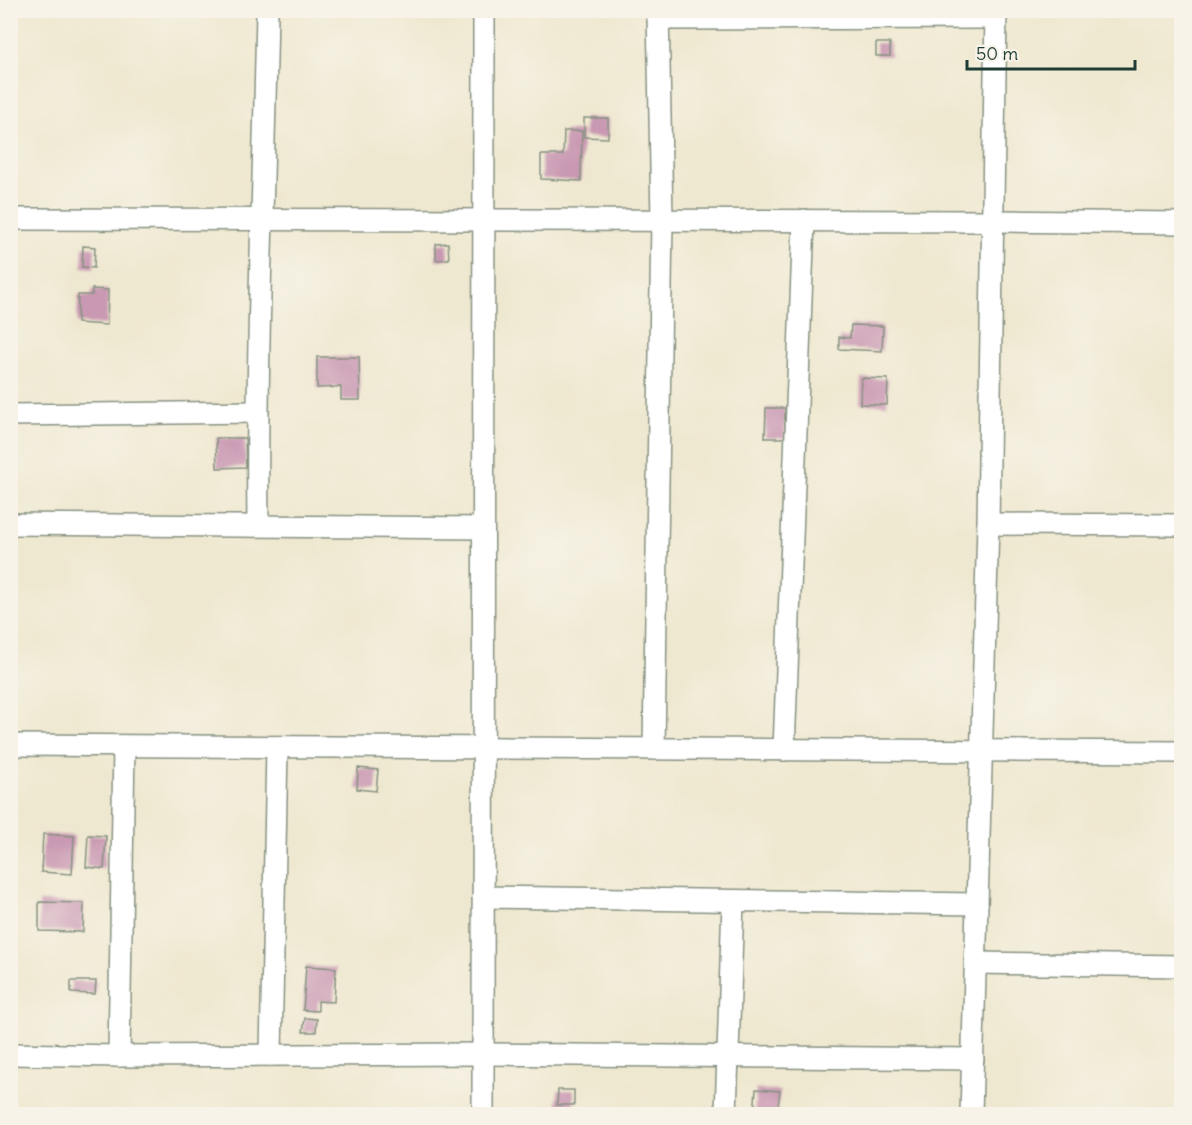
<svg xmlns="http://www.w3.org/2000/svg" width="1192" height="1125" font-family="Delius,sans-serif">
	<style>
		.building { fill: #c998b2 }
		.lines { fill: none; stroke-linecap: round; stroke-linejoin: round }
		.street-casing { stroke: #879282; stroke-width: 24 }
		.street { stroke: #fff; stroke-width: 21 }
	</style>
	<rect width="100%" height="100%" fill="#f7f3e8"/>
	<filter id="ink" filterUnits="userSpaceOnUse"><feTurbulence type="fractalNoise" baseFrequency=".0167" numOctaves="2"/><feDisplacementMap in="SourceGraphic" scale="12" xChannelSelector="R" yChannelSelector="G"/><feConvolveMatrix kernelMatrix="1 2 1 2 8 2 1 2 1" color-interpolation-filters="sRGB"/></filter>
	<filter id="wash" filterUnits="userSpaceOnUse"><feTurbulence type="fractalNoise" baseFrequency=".008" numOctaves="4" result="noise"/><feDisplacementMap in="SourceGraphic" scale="24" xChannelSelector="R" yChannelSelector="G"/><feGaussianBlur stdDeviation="1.35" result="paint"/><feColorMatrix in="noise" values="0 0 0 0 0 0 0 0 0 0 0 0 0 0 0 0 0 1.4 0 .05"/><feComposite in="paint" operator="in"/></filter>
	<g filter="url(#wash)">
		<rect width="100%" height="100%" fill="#efe8d0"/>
		<g id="blocks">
			<g class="building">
				<rect x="876" y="43" width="14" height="13"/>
				<path d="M584,118H608V138L584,137Z"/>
				<path d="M564,131H582L581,181L541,179V155H563Z"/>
				<path d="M448,243L449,259L436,260V244Z"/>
				<path d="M83,246L95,247L94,268L82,267Z"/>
				<path d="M92,289L108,290L107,325L77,323L78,295H92Z"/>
				<path d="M851,325L883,326L882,351L839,349V337L850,338Z"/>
				<path d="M317,357H359L360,400H341V387L317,388Z"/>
				<path d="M861,378L888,379L887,405L860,404Z"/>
				<path d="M766,408H785V438H765Z"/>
				<path d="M216,438H245L246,467L217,468Z"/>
				<path d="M358,768L378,770L376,791L357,789Z"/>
				<path d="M43,834L74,836L72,874L41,872Z"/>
				<path d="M88,835L106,836L104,869L86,867Z"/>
				<path d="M39,902L84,903L83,932L39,931Z"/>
				<path d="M306,966L336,968L334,1002L318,1001V1011L303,1010Z"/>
				<path d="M71,981H96L95,994L71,993Z"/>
				<path d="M305,1018L317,1019L316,1032H303Z"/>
				<path d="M756,1089L780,1091L777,1114H754Z"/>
				<path d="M558,1090H574V1105H557Z"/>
			</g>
		</g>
	</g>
	<g filter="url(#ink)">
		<use href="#blocks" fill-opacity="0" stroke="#879282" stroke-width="1.5"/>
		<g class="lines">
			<defs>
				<g id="street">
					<path d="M658,19L995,18"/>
					<path d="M10,219L992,221L1182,223"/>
					<path d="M10,415L257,412"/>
					<path d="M10,524L483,528"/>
					<path d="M988,524L1182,525"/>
					<path d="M258,526C256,354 264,182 267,10"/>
					<path d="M10,745L1182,752"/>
					<path d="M654,749L662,220L658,10"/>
					<path d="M784,750L804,220"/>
					<path d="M483,897L977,904"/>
					<path d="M975,963L1182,966"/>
					<path d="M10,1054L119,1056L483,1054L973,1059"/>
					<path d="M271,1055L277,747"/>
					<path d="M119,1056L124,746"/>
					<path d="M483,1114L484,10"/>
					<path d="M726,1114L733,901"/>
					<path d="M971,1114L988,524L996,10"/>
				</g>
			</defs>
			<use href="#street" class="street-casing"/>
			<use href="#street" class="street"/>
		</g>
	</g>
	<rect width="1192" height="1125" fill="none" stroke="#f7f3e8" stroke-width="36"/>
	<path d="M967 60v9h168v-9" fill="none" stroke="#1f3d34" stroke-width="3"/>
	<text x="976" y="60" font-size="18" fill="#1f3d34" stroke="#f7f3e8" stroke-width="4.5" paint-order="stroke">50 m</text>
</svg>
